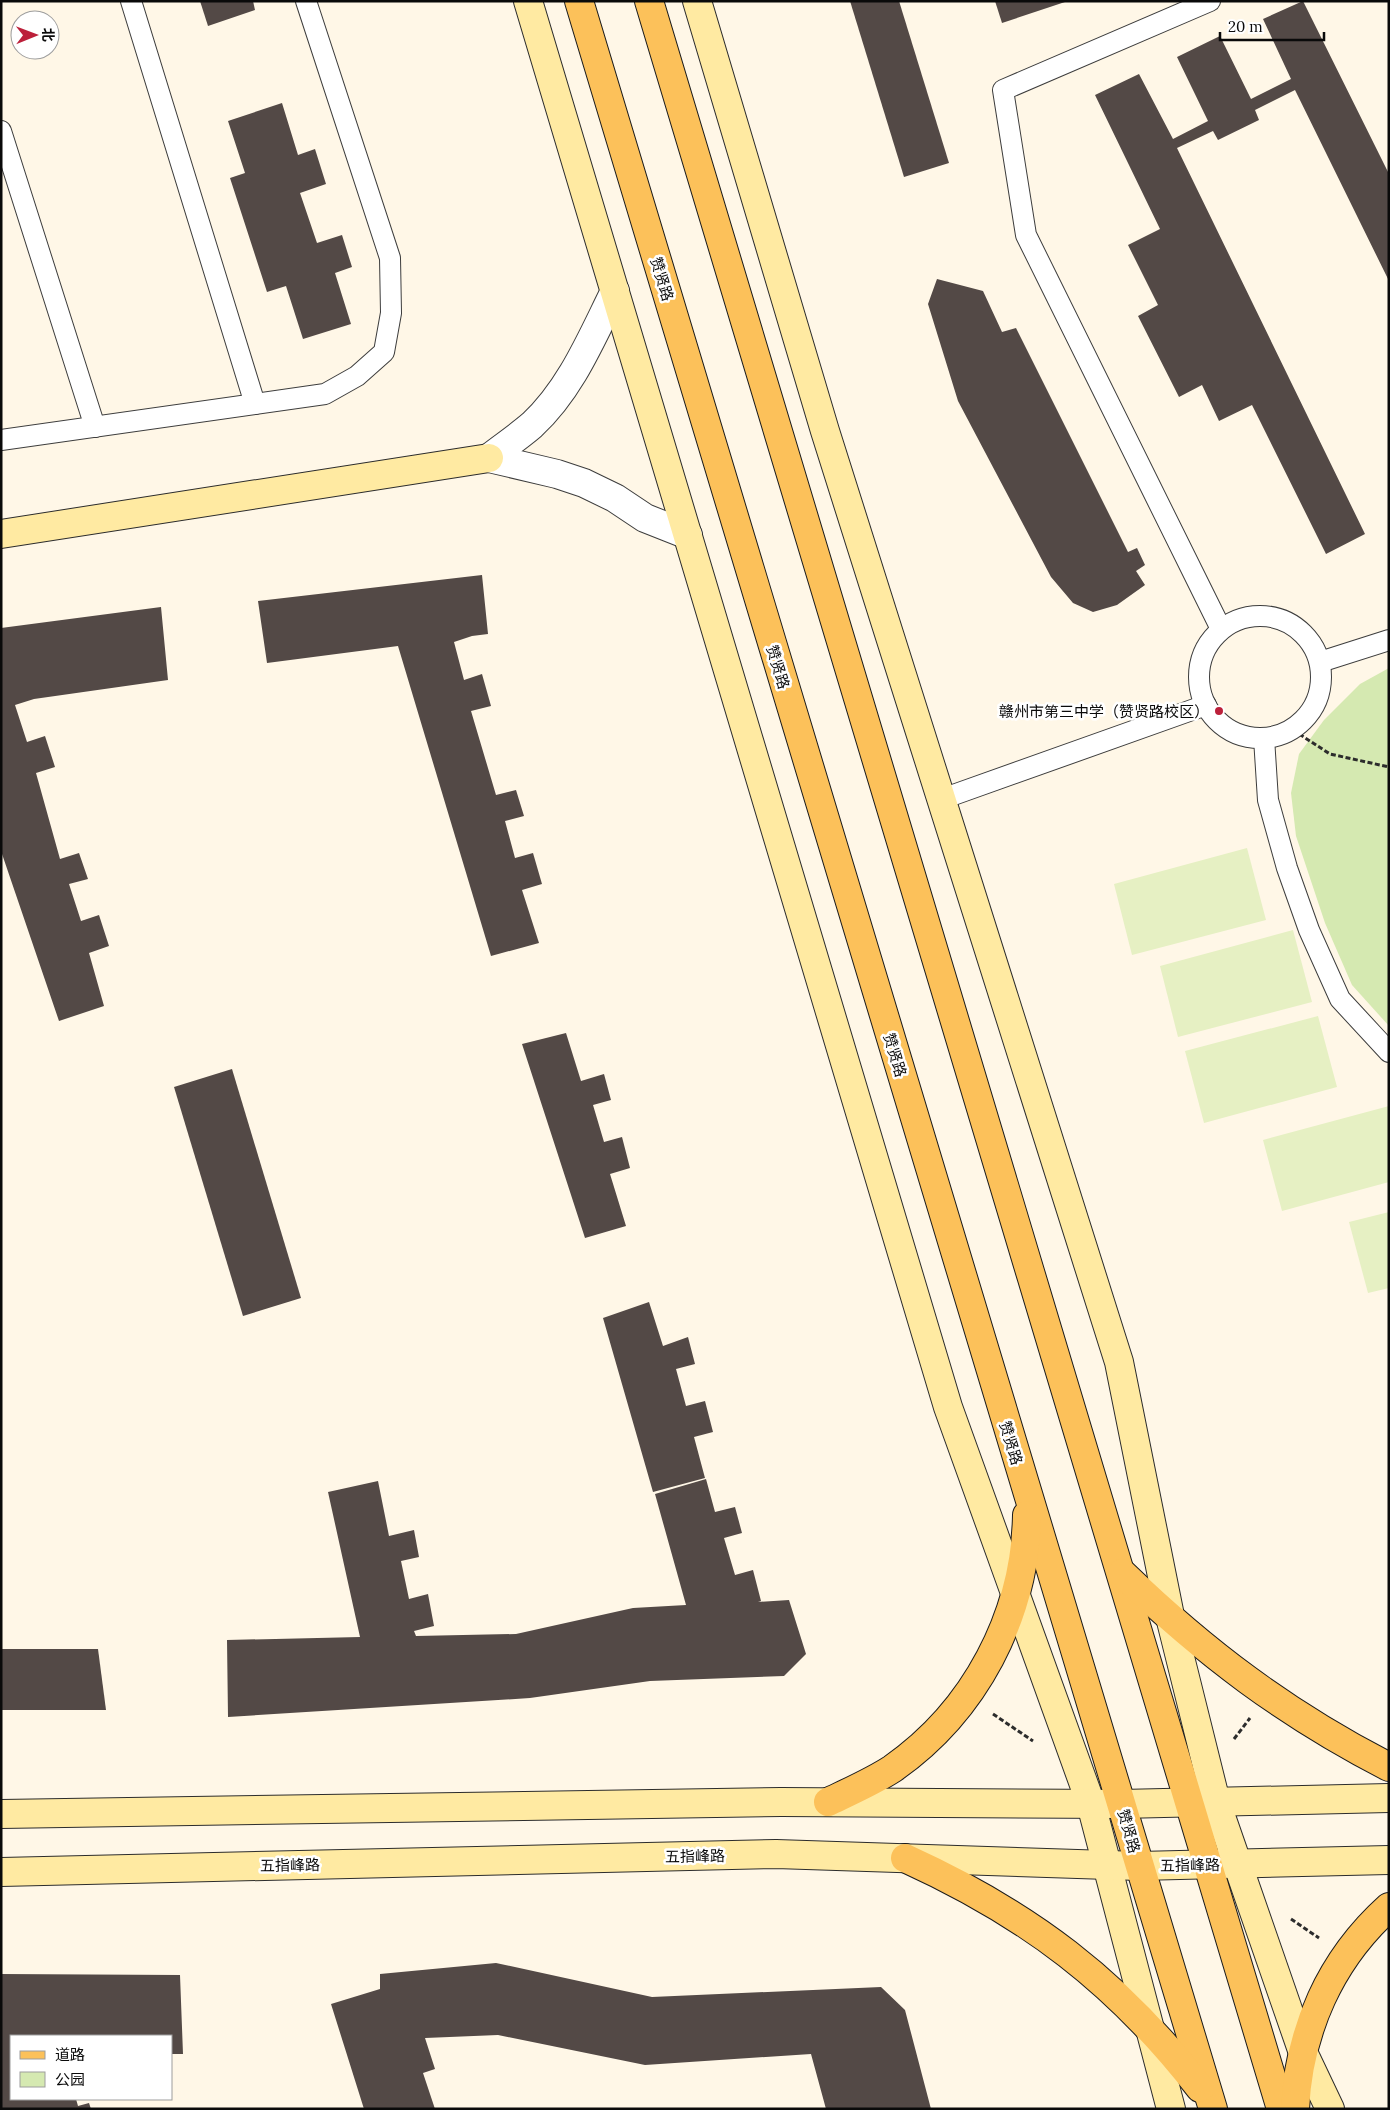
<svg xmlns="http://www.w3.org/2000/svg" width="1390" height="2110" font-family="Lora,'Noto Sans SC',serif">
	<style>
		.green { fill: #d5e9b1 }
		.pitch { fill: #e6f0c3 }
		.building { fill: #534946 }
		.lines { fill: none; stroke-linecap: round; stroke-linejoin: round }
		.lane-casing { stroke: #3d3d3d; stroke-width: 22 }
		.street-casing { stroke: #3d3d3d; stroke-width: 30 }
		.secondary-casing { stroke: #2c2c2c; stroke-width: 30 }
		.primary-casing { stroke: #1b1b1b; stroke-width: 30 }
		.path { stroke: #2c2c2c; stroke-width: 3; stroke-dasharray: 5 2.5; stroke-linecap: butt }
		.lane { stroke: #fff; stroke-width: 20 }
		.street { stroke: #fff; stroke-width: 28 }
		.secondary { stroke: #ffeaa2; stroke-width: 28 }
		.primary { stroke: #fcc15a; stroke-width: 28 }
		.poi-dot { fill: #bc203a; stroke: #fff; stroke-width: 2 }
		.labels { text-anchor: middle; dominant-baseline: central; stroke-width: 5; stroke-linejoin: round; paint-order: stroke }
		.street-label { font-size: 15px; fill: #0a0a0a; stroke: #fff }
		.poi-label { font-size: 15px; fill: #0a0a0a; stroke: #fff; text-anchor: end }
	</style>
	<rect width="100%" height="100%" fill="#fff7e7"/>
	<path class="green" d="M1389,668V1026L1352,985L1325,923L1296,836L1291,793L1299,754L1324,720L1360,684Z"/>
	<g class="pitch">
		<path d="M1247,848L1266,920L1132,955L1114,884Z"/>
		<path d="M1293,930L1312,1002L1178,1037L1160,966Z"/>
		<path d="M1318,1016L1337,1087L1204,1123L1185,1051Z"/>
		<path d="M1389,1106V1182L1282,1211L1263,1140Z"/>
		<path d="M1389,1212V1288L1368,1293L1349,1222Z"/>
	</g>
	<g class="building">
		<path d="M200,1H253L255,10L208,26Z"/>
		<path d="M850,1H899L949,163L904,177Z"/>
		<path d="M995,1H1065V2L1002,23Z"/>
		<path d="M1303,1L1389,174V281L1295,90L1255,110L1259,120L1218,140L1213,131L1177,148L1365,534L1326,554L1252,405L1219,421L1202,385L1179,397L1138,316L1158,305L1128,245L1160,229L1095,95L1139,74L1173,139L1208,121L1177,57L1220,36L1251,99L1291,79L1263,19Z"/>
		<path d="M282,103L298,155L315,149L326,184L300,193L317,243L342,235L352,267L335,273L351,324L303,339L286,286L267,292L230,178L245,173L228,121Z"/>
		<path d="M937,279L983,291L1002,332L1016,328L1128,552L1137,548L1145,565L1136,571L1145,585L1117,605L1093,612L1073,603L1051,577L958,401L928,304Z"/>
		<path d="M482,575L488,634L472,636L454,642L464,680L482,674L491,706L471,711L496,795L516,790L524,816L505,821L515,858L533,853L542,884L522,890L539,943L491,956L398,646L267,663L258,601Z"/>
		<path d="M161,607L168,680L34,699L15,705L27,742L45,736L55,767L36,773L60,859L79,853L88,879L69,884L81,921L99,915L109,946L89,953L104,1006L59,1021L1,851V628Z"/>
		<path d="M566,1033L581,1081L604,1074L611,1100L593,1105L604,1142L622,1137L630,1168L610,1174L626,1226L585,1238L522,1044Z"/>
		<path d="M232,1069L301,1298L243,1316L174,1087Z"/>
		<path d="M649,1302L663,1346L688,1337L695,1364L676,1369L686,1406L705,1401L713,1432L694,1437L705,1478L653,1492L603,1318Z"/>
		<path d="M706,1479L715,1512L735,1507L742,1533L724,1538L735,1575L753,1570L761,1601L758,1602L789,1600L806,1654L784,1676L650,1681L530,1698L228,1717L227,1640L360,1637L328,1492L378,1481L389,1536L414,1530L419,1557L401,1561L409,1599L428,1594L434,1626L414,1631L416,1636L516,1634L633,1608L686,1605L655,1494Z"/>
		<path d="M1,1649H98L106,1710H1Z"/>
		<path d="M496,1963L652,1997L881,1987L905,2010L931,2109H826L811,2054L645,2065L498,2035L425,2038L435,2069L423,2073L435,2109H364L331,2004L380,1989V1974Z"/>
		<path d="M1,1974L180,1975L183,2054H171V2036H11V2099H76L78,2106L89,2103L91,2109H1Z"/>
	</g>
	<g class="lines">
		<defs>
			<g id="lane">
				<path d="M131,1L255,404"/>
				<path d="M1210,1L1003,90L1026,235L1221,629"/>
				<path d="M1,131L95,427"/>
				<path d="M1,440L325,394L357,376L384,352L391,313L390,258L306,1"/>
				<circle cx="1260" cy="677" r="61"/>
				<path d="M1320,662L1389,640"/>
				<path d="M1264,738L1268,800L1287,868L1309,930L1340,999L1389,1052"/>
				<path d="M942,799L1206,705"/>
			</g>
			<g id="street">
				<path d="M489,458L557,474L584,483L615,498L645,518L688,535"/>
				<path d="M489,458C503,447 518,437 532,425C571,389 592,337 615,291"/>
			</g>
			<g id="secondary">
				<path d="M528,1L948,1407L1091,1804L1171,2109"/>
				<path d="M697,1L825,431L1119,1362L1171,1621L1216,1802L1302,2050L1330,2109"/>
				<path d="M1,534L489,458"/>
				<path d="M1,1814L781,1802L1121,1804L1389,1798"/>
				<path d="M1,1872L776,1854L1139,1866L1389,1860"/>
			</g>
			<g id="primary">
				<path d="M579,1L1213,2109"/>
				<path d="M649,1L1281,2109"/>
				<path d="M1122,1573C1205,1653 1286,1714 1389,1767"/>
				<path d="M828,1802C849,1792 872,1782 892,1769C975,1711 1025,1616 1027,1515"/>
				<path d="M905,1858C1028,1914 1117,1981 1200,2088"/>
				<path d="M1295,2109C1299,2031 1330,1960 1389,1907"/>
			</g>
		</defs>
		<use href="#lane" class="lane-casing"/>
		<use href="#street" class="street-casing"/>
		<use href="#secondary" class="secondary-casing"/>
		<use href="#primary" class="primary-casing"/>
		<g class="path">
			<path d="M1293,730L1330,754L1389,767"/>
			<path d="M993,1714L1033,1741"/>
			<path d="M1234,1739L1250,1718"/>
			<path d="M1291,1919L1319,1938"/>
		</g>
		<use href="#lane" class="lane"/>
		<use href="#street" class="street"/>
		<use href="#secondary" class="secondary"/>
		<use href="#primary" class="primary"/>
	</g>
	<circle class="poi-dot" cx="1219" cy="711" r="5"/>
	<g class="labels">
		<g class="street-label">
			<text transform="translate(662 279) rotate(73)">赞贤路</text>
			<text transform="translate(778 667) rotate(73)">赞贤路</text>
			<text transform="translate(895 1055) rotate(73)">赞贤路</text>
			<text transform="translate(1011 1443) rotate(73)">赞贤路</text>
			<text transform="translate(1129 1831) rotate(74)">赞贤路</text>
			<text transform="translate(695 1856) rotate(-1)">五指峰路</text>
			<text transform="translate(290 1865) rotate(-1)">五指峰路</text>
			<text transform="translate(1190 1865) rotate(-1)">五指峰路</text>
		</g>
		<g class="poi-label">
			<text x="1209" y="711">赣州市第三中学（赞贤路校区）</text>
		</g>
	</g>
	<rect width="1390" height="2110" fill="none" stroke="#0a0a0a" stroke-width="5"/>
	<rect x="10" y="2035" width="162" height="65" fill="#ffffff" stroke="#9d9d9d"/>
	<rect x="20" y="2051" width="25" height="8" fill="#fcc15a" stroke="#9d9d9d"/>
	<text x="55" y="2060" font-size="15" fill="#0a0a0a">道路</text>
	<rect x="20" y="2072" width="25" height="15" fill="#d5e9b1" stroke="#9d9d9d"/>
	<text x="55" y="2085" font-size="15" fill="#0a0a0a">公园</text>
	<g transform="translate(35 35) rotate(89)"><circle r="24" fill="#ffffff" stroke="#9d9d9d"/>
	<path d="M0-4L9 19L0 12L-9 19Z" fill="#bc203a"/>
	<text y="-8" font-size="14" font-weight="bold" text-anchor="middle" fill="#0a0a0a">北</text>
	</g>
	<path d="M1220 32v8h104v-8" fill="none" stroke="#0a0a0a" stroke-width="2.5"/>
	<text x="1228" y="32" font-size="15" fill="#0a0a0a" stroke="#ffffff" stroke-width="4" paint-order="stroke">20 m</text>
</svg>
